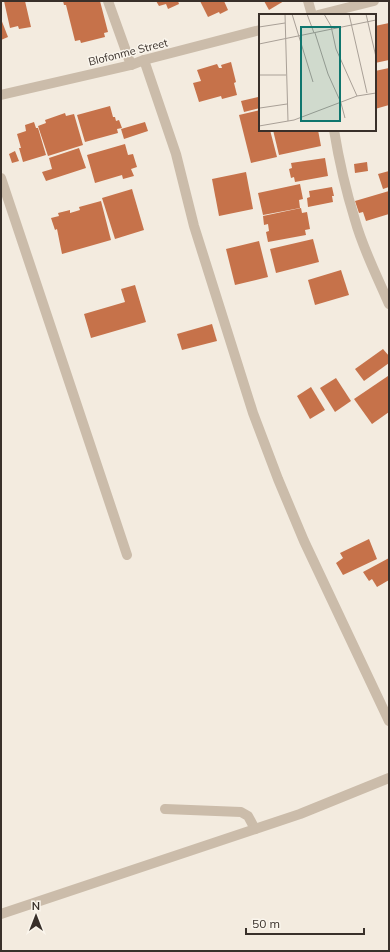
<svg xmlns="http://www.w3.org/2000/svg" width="390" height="952" font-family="Mulish,sans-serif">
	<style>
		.building { fill: #c6724a }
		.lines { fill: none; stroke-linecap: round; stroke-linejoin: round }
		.minor { stroke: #cbbcaa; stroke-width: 10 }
		.labels { text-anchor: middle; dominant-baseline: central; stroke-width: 3; stroke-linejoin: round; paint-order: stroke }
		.street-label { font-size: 11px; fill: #39302a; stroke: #faf5ec }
		.inset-road { fill: none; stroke: #a9a097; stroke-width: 1 }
		.view { fill: #0f766e; fill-opacity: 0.15; stroke: #0f766e; stroke-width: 2 }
		.inset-edge { fill: none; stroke: #39302a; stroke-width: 2 }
	</style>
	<rect width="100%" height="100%" fill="#f3ebdf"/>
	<g class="building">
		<path d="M4,1H25L31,27L19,29L18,26L10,28Z"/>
		<path d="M63,1H100L108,32L104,33L105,37L81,43L80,40L75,41L66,5H64Z"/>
		<path d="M156,1H178L179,4L168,9L166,4L159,6Z"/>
		<path d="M200,1H224L228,10L220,14L219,12L208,17Z"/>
		<path d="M264,1H284L269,10Z"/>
		<path d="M1,19L8,37L1,40Z"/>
		<path d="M389,23V60L375,63V26Z"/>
		<path d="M231,62L236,82L234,83L237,95L222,99L221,96L199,102L193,83L201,81L197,70L217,64L219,68H222L221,65Z"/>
		<path d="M389,68V105L375,109V71Z"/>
		<path d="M258,97L260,108L244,112L241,101Z"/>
		<path d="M110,106L113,117H115L116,121L119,120L122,128L117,129L118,133L85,142L77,115Z"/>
		<path d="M260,110V130H270L277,157L251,163L239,115Z"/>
		<path d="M65,113L66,116L74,114L83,145L48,156L38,126L46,123L45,120Z"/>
		<path d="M34,122L36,128H38L46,155L23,162L19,148H21L17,134L26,131L25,125Z"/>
		<path d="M145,122L148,131L124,139L121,129Z"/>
		<path d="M273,130H318L321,146L279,155Z"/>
		<path d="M125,144L128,155L133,154L137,167L131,169L134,176L123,179L122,175L95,183L87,155Z"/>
		<path d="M79,148L86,168L46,181L42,172L52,169L49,158Z"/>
		<path d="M15,151L19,161L12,163L9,154Z"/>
		<path d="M325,158L328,176L295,182L294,177L291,178L289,169L292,168L291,163Z"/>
		<path d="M367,162L368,171L355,173L354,164Z"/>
		<path d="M389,171V187L383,189L378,174Z"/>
		<path d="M246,172L253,209L219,216L212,179Z"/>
		<path d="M300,184L303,199L299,200L300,208L263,215L258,193Z"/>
		<path d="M332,187L334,196H332L333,202L308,207L307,198L310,197L309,191Z"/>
		<path d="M132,189L144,230L115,239L102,198Z"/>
		<path d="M389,191V214L366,221L363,212L359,213L355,201Z"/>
		<path d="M101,201L111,240L62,254L57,229L55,230L51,218L59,216L58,213L70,210V213L80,210L79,207Z"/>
		<path d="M301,208L302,213L307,212L310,229L305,230L306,235L268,242L266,232L269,231L268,224L264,225L263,216Z"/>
		<path d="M313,239L319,262L276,273L270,249Z"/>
		<path d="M259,241L268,277L235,285L226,249Z"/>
		<path d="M341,270L349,295L315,305L308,280Z"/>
		<path d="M135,285L146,322L91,338L84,314L125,302L121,289Z"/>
		<path d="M212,324L217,341L182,350L177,334Z"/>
		<path d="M383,349L389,356V363L364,381L355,369Z"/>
		<path d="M388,376L389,412L372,424L354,399Z"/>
		<path d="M336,378L351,401L335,412L320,388Z"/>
		<path d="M311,387L325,410L310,419L297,396Z"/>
		<path d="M369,539L377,559L343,575L336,563L343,558L340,553Z"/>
		<path d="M389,558V580L377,587L372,579L369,581L363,572Z"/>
	</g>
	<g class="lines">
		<g class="minor">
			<path d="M108,1L131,65"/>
			<path d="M308,1L312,15"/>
			<path d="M318,15L374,1"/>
			<path d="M144,60L176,154L194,226L253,413L278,479L304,541L389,721"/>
			<path d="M1,95L131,65L144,60L260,30"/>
			<path d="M334,130C339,161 346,191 355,220C363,249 377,276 389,304"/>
			<path d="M1,178L127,555"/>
			<path d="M165,809L241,812L248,816L255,829"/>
			<path d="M1,914L300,814L389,778"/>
		</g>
	</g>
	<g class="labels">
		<g class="street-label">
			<text transform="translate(128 52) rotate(-14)">Blofonme Street</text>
		</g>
	</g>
	<g transform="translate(259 14)">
		<rect width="117" height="117" fill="#f3ebdf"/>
		<path class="inset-road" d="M26,0L29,107M33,0L54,68M48,0L55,19M65,0L72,12L77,35L98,82M90,0L108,79M107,0L117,43M0,13L26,9M56,19L69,60L82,89M0,30L117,6M0,61H27M82,89L86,104M1,94L28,90M0,112L35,106L98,82L117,79"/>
		<path class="view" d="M42,13H81V107H42Z"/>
		<rect width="117" height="117" class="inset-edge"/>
	</g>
	<rect width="390" height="952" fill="none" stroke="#39302a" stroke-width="4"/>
	<g transform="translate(36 916)" stroke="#faf5ec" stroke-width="3" paint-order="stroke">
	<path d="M0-3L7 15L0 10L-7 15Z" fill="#39302a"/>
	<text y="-6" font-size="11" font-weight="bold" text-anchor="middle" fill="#39302a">N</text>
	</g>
	<path d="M246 928v6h118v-6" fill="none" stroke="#39302a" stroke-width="2"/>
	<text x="252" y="928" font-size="12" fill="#39302a" stroke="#faf5ec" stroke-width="3" paint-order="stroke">50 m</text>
</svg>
